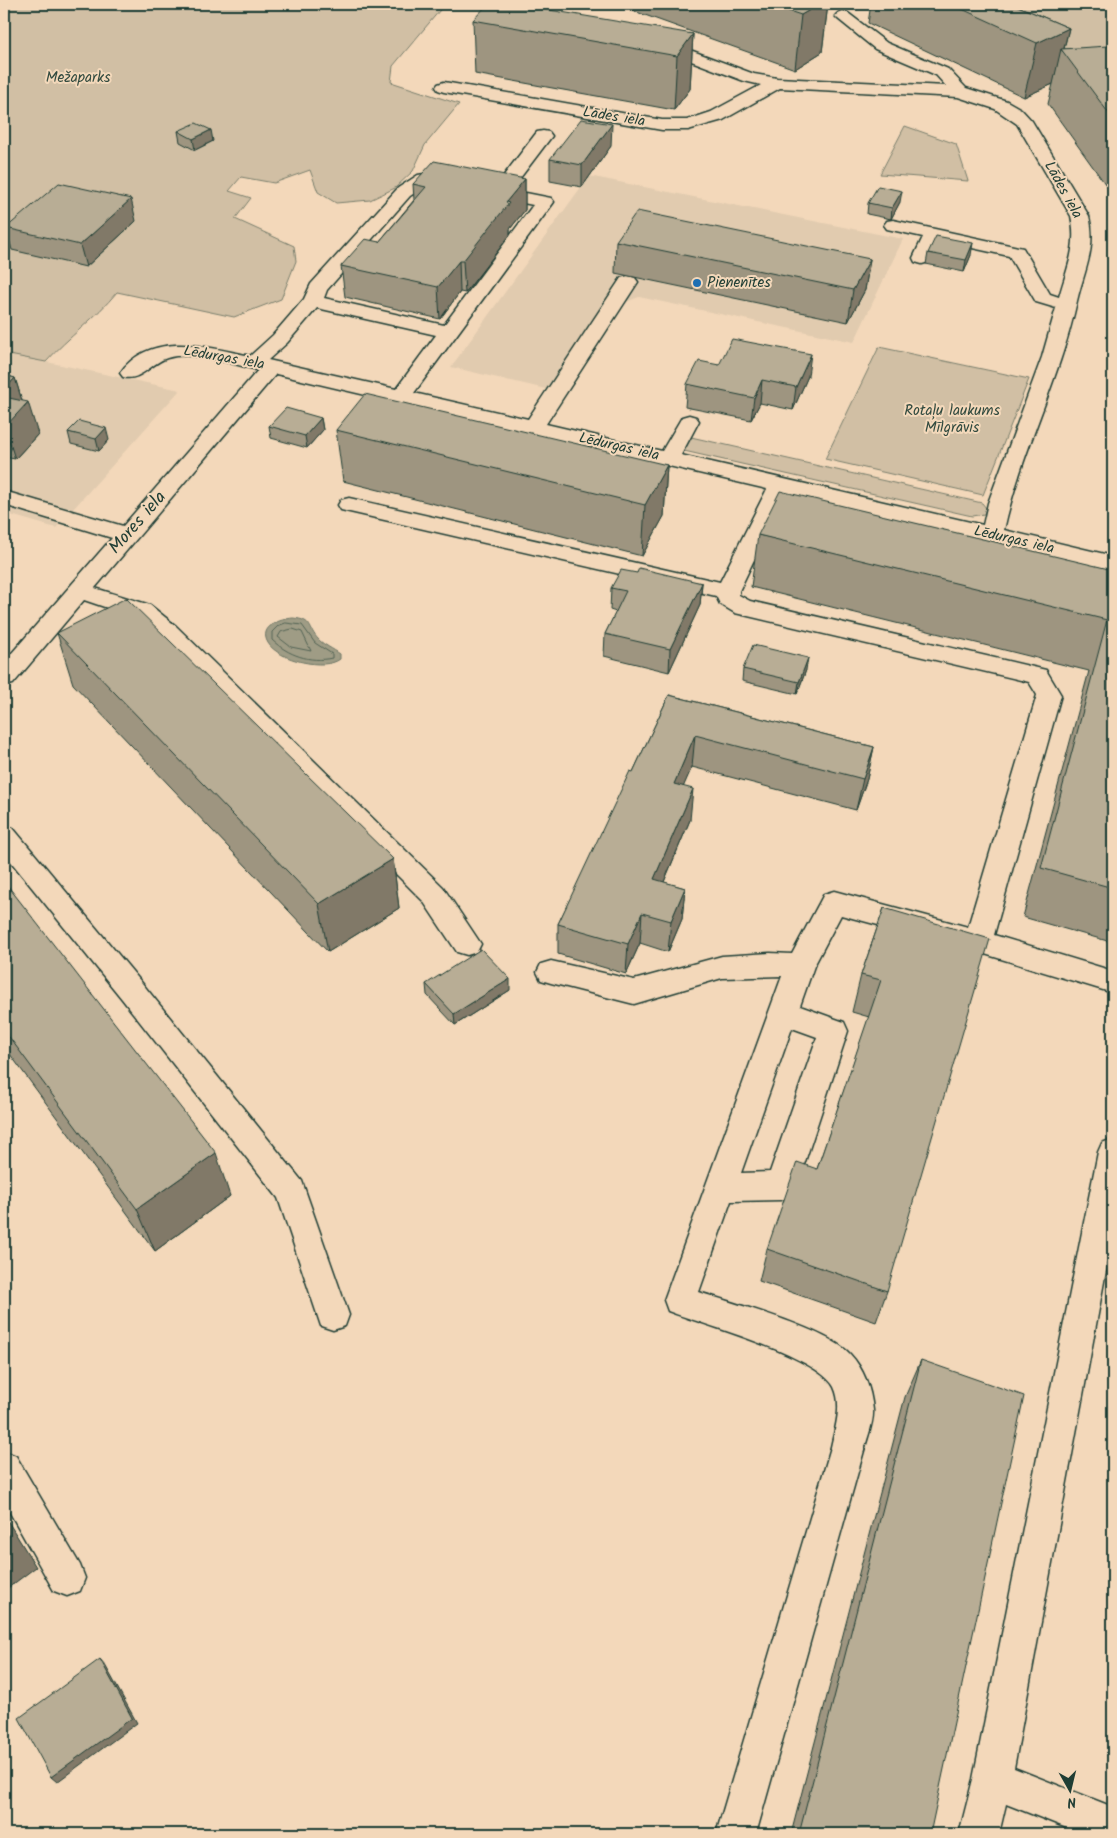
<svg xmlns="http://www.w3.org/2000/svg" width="1117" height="1838" font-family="Kalam,sans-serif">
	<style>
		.built { fill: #e1cbaf }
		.green { fill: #d1bfa4; stroke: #787e6c }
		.water { fill: #9f9c85; stroke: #6c7665 }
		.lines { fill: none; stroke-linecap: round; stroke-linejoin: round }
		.shore { stroke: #526354; stroke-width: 1 }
		.minor-casing { stroke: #1f3d34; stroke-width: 3 }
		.minor { fill: #f3d8ba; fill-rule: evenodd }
		.wall { fill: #9e9580; stroke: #1f3d34 }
		.shaded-wall { fill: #817968; stroke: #1f3d34 }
		.building { fill: #b8ad95; stroke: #1f3d34 }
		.poi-dot { fill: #1f6fb2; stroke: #f3d8ba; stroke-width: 2 }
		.labels { text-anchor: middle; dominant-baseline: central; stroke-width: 4; stroke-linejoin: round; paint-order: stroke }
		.far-park-label { font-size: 15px; fill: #314a3f; stroke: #f3d8ba }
		.far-street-label { font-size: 15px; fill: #1f3d34; stroke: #f3d8ba }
		.far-poi-label { font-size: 15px; fill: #1f3d34; stroke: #f3d8ba; text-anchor: start }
		.street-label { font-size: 18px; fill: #1f3d34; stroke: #f3d8ba }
	</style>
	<rect width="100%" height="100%" fill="#f3d8ba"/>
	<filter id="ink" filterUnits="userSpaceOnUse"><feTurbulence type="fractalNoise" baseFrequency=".02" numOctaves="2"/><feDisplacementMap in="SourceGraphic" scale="10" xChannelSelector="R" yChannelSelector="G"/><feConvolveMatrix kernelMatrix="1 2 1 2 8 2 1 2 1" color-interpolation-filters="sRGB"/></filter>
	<g filter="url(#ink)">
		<g class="built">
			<path d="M589,176L903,239L854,342L639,297L626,302L567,394L451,367Z"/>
			<path d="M4,353L180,390L56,528L4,513Z"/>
		</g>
		<g class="green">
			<path d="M4,4H445L393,66L391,82L459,104L425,145L413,171L395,188L370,200L336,203L318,192L310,170L274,183L241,177L229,191L251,198L235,219L294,246L296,261L281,299L234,317L117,292C96,318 68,337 46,362L4,354Z"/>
			<path d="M915,4H1113V96Z"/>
			<path d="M905,126L956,144L968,181L880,174Z"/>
			<path d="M879,347L1029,379L983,495L825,459Z"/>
			<path d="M691,437L982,503L986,508L984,514L972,516L684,451Z"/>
		</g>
		<path class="water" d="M293,618C314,620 307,628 319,640C324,645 333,649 340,654V659C325,671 278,660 268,643C258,626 281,619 293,618Z"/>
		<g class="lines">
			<g class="shore">
				<path d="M286,623L302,625L315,643L332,654V658C310,663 288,655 272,640V632L278,626Z"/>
				<path d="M293,629L302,632L311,651L291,647L278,637L281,632Z"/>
			</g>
			<defs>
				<g id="minor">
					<path d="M843,11L848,13L887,43L948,69L966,88L1007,101L1021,109L1032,121L1089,216C1097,248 1084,271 1077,301C1060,379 1021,452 1004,530L1113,556V570L786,493L739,591V595L750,601L1046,670L1061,695L994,935L1113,971V993L978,952L841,915L814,966L800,1006L844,1022L848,1031L797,1186L792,1196L781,1200L731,1201L699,1292C735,1304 827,1329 850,1354C864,1369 871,1389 873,1410C874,1421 868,1436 865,1447L756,1834H716L831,1447C835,1428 843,1406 834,1387C818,1356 704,1325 668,1311L664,1300L782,976L722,978L634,1004L551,983L541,980L537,972L541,964L551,961L634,980L722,956L770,953L792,954L824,894L834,891L968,927L1037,695L1029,682L735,613L720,604L716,596L341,510L338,505L341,500L349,498L720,582L767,489L276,374L95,588L150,605L176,626L443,887L481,944L477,952L467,955L457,952L423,901L160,638L134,617L84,600L13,684L4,686V662L112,538L4,505V491L123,526L258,370C230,364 195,350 167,358C151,363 140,382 123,377L120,373C150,330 208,347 250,356L273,335L304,299L311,284L398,188L418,175L424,174L453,179L456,183L453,187L447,188L427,185L410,196L327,290L324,298L444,325L533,205L483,195L480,191L483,187H495L537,132L543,131L549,132L552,136L511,190L551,198L554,202L414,393L528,419L621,278L628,276L635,278L638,282L546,424L662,451L682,417L689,415L696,417L699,421L681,455L983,525L988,503L1042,357L1056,308L1036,302L1009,256L940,241L929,262L922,264L915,262L913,258L923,237L887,229L884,225L887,221L893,220L1023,248L1050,294L1059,297C1067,268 1078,246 1071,216L1017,124L995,109L958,97L780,88L723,120L688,130H662L444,92L438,90L436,87L438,84L444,82L662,120H687L711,112L761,85L744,81L652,46L650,43L652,40L658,38L754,74L777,78L946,86L936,75L875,49L838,19L835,16L838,13ZM317,308L436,335L396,389L268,360L287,343ZM792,1028L817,1037L770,1172L741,1173Z"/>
					<path d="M4,825L13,828L142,983L302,1181L349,1315L345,1326L333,1330L321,1326L278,1198L122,999L4,853Z"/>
					<path d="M1113,1139V1233L1014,1768L1113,1807V1834H1082L1006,1804L999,1834H959L973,1779L1098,1152L1102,1143Z"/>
					<path d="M4,1451L16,1456L80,1565L85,1578L80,1591L67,1596L54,1591L4,1502Z"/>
				</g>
			</defs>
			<use href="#minor" class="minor-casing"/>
			<use href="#minor" class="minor"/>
		</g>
		<g class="wall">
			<path d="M631,4H828L822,52L795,69L631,10Z"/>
			<path d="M871,4H1013L1069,28L1064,49L1113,52V195L1048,104L1053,84L1024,97L868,23Z"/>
			<path d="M473,20L693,34L690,89L674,110L475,74Z"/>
			<path d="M178,131L213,141L195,150L180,142Z"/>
			<path d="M611,146L582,187L550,181V159Z"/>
			<path d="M525,179V210L510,229V235L465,293L460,292L440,319L345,297L341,266L379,242L414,200L413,184Z"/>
			<path d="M900,202L891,219L867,214L868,203Z"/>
			<path d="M136,221L86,267L12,250L6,228Z"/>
			<path d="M616,241L870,259L865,290L848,322L615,273Z"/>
			<path d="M928,253L971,255L964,272L926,264Z"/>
			<path d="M719,365L808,376L793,410L760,403L751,420L685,407L687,384Z"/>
			<path d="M4,375L15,378L22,401L38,434L15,459L4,457Z"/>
			<path d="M321,418L323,430L307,448L271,438L269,426Z"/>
			<path d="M336,430L667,465L664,516L642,556L343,481Z"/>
			<path d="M68,432L109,440L99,451L71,444Z"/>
			<path d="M758,535L1113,609V937L1111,942L1023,917L1089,671L751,587Z"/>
			<path d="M637,573L702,583L700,605L669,672L604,656L605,634L616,612L610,610L611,588Z"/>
			<path d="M57,633L393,859L399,908L328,952L73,684Z"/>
			<path d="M743,669L806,670L797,694L742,681Z"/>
			<path d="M669,695L874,747L867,779L856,810L692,767L683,786L690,820L664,882L685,888L682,919L668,952L640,943L626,974L558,954V924L633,772Z"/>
			<path d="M4,881L230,1196L155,1251L4,1046Z"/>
			<path d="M884,908L887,1291L876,1322L759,1281L767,1249L817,1169L869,1017L852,1012L861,975Z"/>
			<path d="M426,984L510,990L455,1025L427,995Z"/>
			<path d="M921,1360L930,1834H791L905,1397Z"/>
		</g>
		<g class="shaded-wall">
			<path d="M820,4H828L822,52L795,69L801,15Z"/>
			<path d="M1069,28L1063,52L1061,49L1053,84L1024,97L1037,43Z"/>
			<path d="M693,34L690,89L674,110L677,56Z"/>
			<path d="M612,124L611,146L582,187V165Z"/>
			<path d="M211,130L213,141L195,150L193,139Z"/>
			<path d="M525,179V210L510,229V235L465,293L463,261L506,202Z"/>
			<path d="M902,191L900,202L891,219L892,208Z"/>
			<path d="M131,199L136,221L86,267L80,245Z"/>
			<path d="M973,243L971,255L964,272L966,260Z"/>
			<path d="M870,259L865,290L848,322L853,290Z"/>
			<path d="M459,261L460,292L440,319L438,287Z"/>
			<path d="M811,354L808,376L793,410L796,387Z"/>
			<path d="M15,378L24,407L28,402L38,434L15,459L5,427L4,413V390Z"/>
			<path d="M762,380L760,403L751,420L754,398Z"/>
			<path d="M321,418L323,430L307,448L305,436Z"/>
			<path d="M106,428L109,440L99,451L96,439Z"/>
			<path d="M667,465L664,516L642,556L645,505Z"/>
			<path d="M702,583L700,605L669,672L670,649Z"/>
			<path d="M808,658L806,670L797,694L799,682Z"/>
			<path d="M695,735L692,767L671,815L674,784Z"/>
			<path d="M874,747L867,779L856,810L863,779Z"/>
			<path d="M693,789L690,820L652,910L654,879Z"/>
			<path d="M393,859L399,908L328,952L319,904Z"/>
			<path d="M685,888L682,919L668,952L671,921Z"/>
			<path d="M642,913L640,943L626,974L628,944Z"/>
			<path d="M510,979V990L455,1025L454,1014Z"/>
			<path d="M216,1153L230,1196L155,1251L137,1209Z"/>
			<path d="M4,1515L36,1567L4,1591Z"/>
			<path d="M100,1659L105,1665L137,1723L57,1782L51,1777Z"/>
		</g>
		<g class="building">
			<path d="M488,4H513L693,34L677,56L473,20Z"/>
			<path d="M768,4H820L801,15Z"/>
			<path d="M951,4H1013L1069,28L1037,43Z"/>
			<path d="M1108,46L1113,52V119L1061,49Z"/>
			<path d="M581,119L612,124L582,165L550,159Z"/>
			<path d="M196,123L211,130L193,139L178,131Z"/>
			<path d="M434,161L525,179L506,202L509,203L463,261H459L438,287L341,266L365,239L379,242L426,187L413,184Z"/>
			<path d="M59,183L131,199L80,245L6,228Z"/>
			<path d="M878,186L902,191L892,208L868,203Z"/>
			<path d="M637,211L870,259L853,290L616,241Z"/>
			<path d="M936,236L973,243L966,260L928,253Z"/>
			<path d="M732,339L811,354L796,387L762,380L754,398L687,384L699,361L719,365Z"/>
			<path d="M4,375L15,378L4,390Z"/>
			<path d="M365,394L667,465L645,505L336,430Z"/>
			<path d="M4,397L28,402L5,427H4Z"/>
			<path d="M286,408L321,418L305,436L269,426Z"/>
			<path d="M79,421L106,428L96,439L68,432Z"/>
			<path d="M780,491L1113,570V598L1110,609H1113V888L1041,868L1107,620L758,535Z"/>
			<path d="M639,568L702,583L670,649L605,634L626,591L611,588L621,570L637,573Z"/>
			<path d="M126,598L393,859L319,904L57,633Z"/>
			<path d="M753,645L808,658L799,682L743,669Z"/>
			<path d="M669,695L874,747L863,779L695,735L674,784L693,789L654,879L685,888L671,921L642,913L628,944L558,924L630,771L633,772Z"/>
			<path d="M4,881L216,1153L137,1209L4,1030Z"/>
			<path d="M884,908L990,939L887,1291L767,1249L797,1162L817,1169L881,980L861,975Z"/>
			<path d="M481,949L510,979L454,1014L426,984Z"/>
			<path d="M921,1360L1024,1396L930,1834H799Z"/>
			<path d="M4,1527L9,1536L4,1539Z"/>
			<path d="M100,1659L132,1718L51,1777L19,1718Z"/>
		</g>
	</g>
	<circle class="poi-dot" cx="697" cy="283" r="5"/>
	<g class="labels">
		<g class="far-park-label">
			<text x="78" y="78">Mežaparks</text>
			<text x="952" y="411">Rotaļu laukums<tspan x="952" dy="17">Mīlgrāvis</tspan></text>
		</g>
		<g class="far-street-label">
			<text transform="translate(614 117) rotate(9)">Lādes iela</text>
			<text transform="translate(1063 190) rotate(61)">Lādes iela</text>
			<text transform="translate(224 358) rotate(10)">Lēdurgas iela</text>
			<text transform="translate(619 447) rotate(13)">Lēdurgas iela</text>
			<text transform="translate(1014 540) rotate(13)">Lēdurgas iela</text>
		</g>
		<g class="far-poi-label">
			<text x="707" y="283">Pienenītes</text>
		</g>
		<g class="street-label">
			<text transform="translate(138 523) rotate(-49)">Mores iela</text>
		</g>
	</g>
	<rect width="1117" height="1838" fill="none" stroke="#f3d8ba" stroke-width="20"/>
	<rect x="10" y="10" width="1097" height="1818" fill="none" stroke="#1f3d34" stroke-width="2" filter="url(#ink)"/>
	<g transform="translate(1070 1790) rotate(172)" stroke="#f3d8ba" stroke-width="4" paint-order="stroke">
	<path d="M0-4L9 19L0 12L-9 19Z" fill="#1f3d34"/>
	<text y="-8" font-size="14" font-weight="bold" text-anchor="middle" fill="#1f3d34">N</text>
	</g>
</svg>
